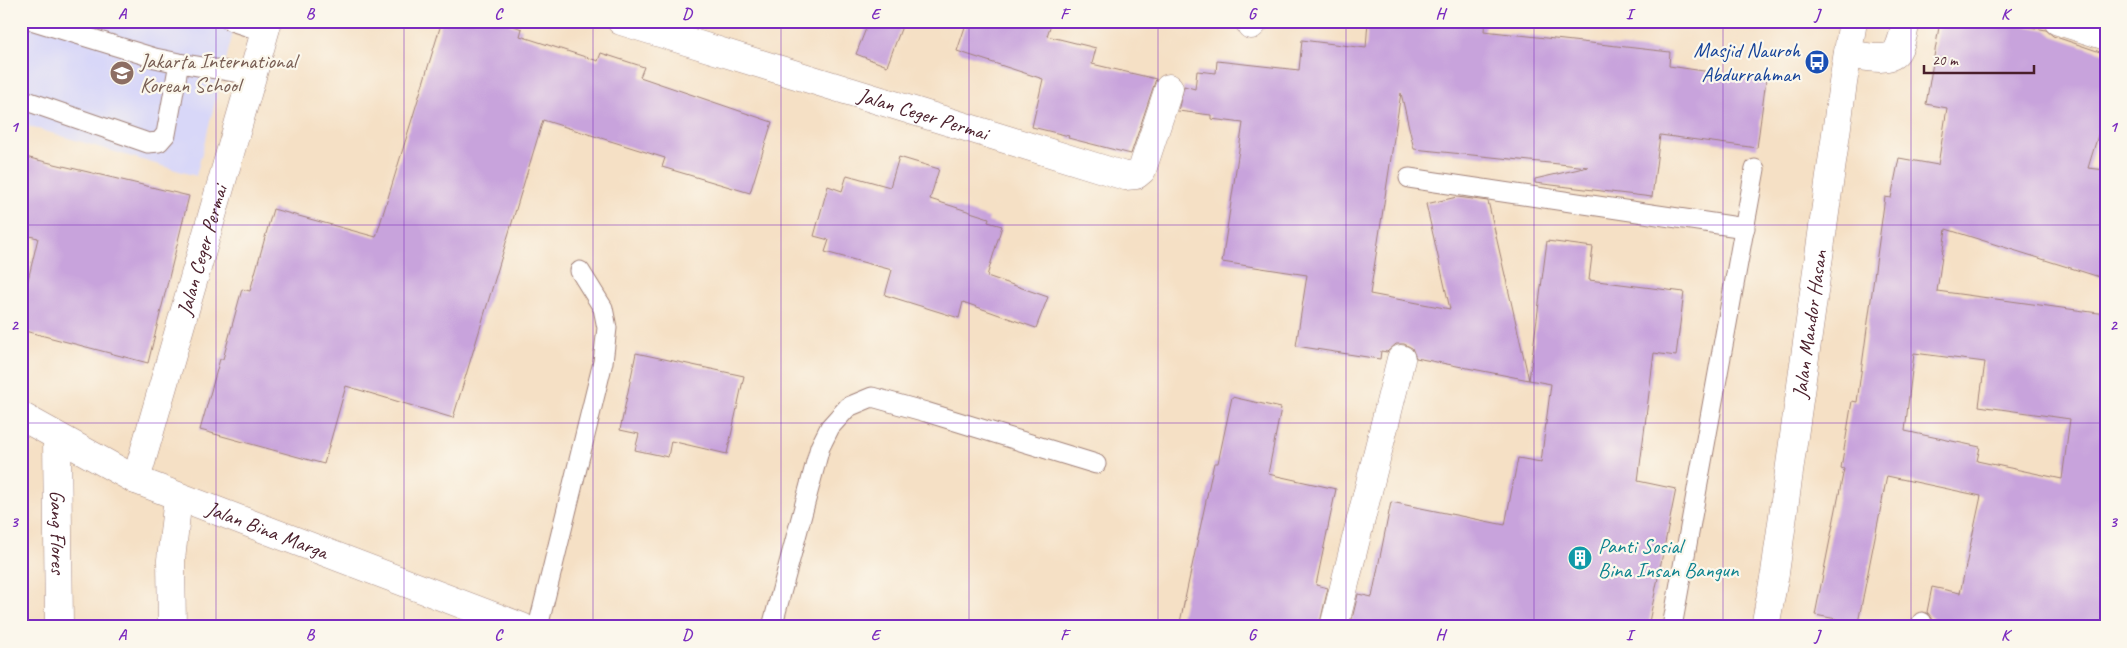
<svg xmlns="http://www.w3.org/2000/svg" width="2127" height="648" font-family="Caveat,sans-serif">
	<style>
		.built { fill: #d8d7f8 }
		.building { fill: #c8a3dc; fill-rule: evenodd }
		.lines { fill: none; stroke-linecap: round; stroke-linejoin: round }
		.service-casing { stroke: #a08078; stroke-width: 21 }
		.minor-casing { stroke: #a08078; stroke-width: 29 }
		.tertiary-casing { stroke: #a08078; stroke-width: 29 }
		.service { stroke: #fff; stroke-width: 19 }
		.minor { stroke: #fff; stroke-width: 28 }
		.tertiary { stroke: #fff; stroke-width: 28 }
		.grid { fill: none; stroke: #7b2cbf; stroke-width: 1; stroke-opacity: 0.55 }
		.labels { text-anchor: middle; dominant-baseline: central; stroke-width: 4.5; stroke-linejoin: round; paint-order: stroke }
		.transit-label { font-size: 21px; fill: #164399; stroke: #fbf7ec; text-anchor: end }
		.education-label { font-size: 21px; fill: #785e54; stroke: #fbf7ec; text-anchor: start }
		.street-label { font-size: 21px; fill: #4a1f2b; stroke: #fbf7ec }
		.culture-label { font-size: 21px; fill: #0d838f; stroke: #fbf7ec; text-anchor: start }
		.neatline { fill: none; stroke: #7b2cbf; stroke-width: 2 }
		.grid-label { font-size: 16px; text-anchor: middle; font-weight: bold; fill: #7b2cbf }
	</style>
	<rect width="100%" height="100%" fill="#fbf7ec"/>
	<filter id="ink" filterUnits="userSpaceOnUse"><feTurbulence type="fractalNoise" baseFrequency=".02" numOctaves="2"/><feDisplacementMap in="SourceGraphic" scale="10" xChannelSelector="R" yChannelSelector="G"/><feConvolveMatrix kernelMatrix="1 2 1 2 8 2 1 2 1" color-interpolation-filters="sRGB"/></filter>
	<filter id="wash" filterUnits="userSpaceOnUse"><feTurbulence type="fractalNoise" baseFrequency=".0096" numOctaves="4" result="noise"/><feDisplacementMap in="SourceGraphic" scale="20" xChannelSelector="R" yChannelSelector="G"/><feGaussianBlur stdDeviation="1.12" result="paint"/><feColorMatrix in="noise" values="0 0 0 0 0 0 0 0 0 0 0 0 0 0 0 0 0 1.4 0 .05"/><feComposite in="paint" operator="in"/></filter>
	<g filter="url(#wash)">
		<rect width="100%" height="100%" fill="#f5e0c5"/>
		<path class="built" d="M21,21H236L196,176L21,124Z"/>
		<g id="blocks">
			<g class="building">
				<path d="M442,21H500L522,29L520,36L598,61L601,53L644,67L640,77L772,122L750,193L662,167L665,158L543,120L453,418L346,386L324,464L200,430L220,359H223L242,289L250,291L273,209L376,237Z"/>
				<path d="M869,21H904L887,66L856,54Z"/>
				<path d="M967,21H1052L1047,36L1096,48L1092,64L1156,79L1131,154L1068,138L1069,136L1032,127L1043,79L957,51Z"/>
				<path d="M1368,21H1485L1484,31L1670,52L1669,66L1766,80L1757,148L1660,135L1652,197L1535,183V179L1588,167L1414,149L1401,93L1370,294L1450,309L1426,204L1457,197L1488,201L1529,380L1416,358L1412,348L1404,344H1396L1387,352L1381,351L1380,359L1296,346L1307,275L1222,262L1243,123L1211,119V115L1178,111L1184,86L1195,89L1197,71L1216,73L1217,61L1299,70L1302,40L1366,48Z"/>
				<path d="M1940,21H1998L2046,30L2053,36L2106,54V109L2088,168L2106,170V279L1946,229L1937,291L2106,314V627H1933L1932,618L1927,612L1932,587L1960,593L1981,496L1887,476L1858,623L1815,615L1844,469L1841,468L1852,401L1857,402L1885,197L1891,198L1899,158L1938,165L1947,108L1926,104ZM1914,353L1985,362L1979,406L2070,419L2062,479L1977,461L1980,447L1905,431Z"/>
				<path d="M21,156L189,196L148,363L21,330V309L38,238L21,234Z"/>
				<path d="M899,157L939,169L930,199L989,218L988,222L1002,226L987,276L1048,297L1036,328L963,302L959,318L885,295L892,270L825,252L829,240L814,236L828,186L842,191L847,175L890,187Z"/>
				<path d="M1547,241L1593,247L1589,280L1684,292L1676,356L1654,353L1638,481L1676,489L1648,627H1350L1358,594L1372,597L1391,502L1505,525L1518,458L1541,462L1551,384L1529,380Z"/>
				<path d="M636,353L744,376L727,454L671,441L668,457L635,450L639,434L620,430Z"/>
				<path d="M1232,397L1281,408L1268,474L1336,489L1316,585L1328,588L1319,627H1179L1214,463H1218Z"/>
			</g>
		</g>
	</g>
	<g filter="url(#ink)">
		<use href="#blocks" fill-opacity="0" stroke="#a08078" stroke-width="1"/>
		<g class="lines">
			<defs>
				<g id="service">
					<path d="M231,21L265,32"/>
					<path d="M179,63L252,75"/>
					<path d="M21,99L148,143L159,142L166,134L179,63L155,58L34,21"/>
					<path d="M1409,178L1745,228"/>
					<path d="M538,627L603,362L607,328L603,308L580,271"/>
					<path d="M772,627L820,447L830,427L848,407L872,397L926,412L1096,464"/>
					<path d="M1672,627L1755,169"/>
					<path d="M1921,627L1922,622"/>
				</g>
				<g id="minor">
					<path id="s1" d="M621,21L1125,176L1136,175L1142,170L1169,88"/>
					<path d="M2058,21L2106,36"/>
					<path d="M1251,25L1255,21"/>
					<path d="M1848,54C1860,55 1889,64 1897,51C1902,43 1904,31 1906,21"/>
					<path id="s2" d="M57,437L59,627"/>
					<path id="s3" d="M136,480L268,21"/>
					<path d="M172,627L171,560L178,497"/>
					<path d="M1334,627L1401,359"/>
				</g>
				<g id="tertiary">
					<path id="s4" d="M21,416L136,480L522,627"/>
					<path id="s5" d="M1765,627L1775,573L1843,83L1853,21"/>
				</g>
			</defs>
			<use href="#service" class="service-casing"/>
			<use href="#minor" class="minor-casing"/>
			<use href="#tertiary" class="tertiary-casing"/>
			<use href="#service" class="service"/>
			<use href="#minor" class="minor"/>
			<use href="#tertiary" class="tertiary"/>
		</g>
	</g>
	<path class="grid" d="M216,21V627M404,21V627M593,21V627M781,21V627M969,21V627M1158,21V627M1346,21V627M1534,21V627M1723,21V627M1911,21V627M21,225H2106M21,423H2106"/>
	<defs>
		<symbol id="bus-disc" viewBox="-11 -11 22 22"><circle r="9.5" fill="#1a4fb4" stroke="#fbf7ec"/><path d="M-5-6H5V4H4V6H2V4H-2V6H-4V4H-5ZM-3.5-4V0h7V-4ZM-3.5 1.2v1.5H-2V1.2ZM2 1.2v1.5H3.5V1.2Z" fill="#fff"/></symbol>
		<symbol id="school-disc" viewBox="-11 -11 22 22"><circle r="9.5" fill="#8d6e63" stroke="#fbf7ec"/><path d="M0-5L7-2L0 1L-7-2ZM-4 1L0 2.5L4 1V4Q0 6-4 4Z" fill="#fff"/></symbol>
		<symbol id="building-disc" viewBox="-11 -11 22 22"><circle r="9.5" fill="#0f9aa8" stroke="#fbf7ec"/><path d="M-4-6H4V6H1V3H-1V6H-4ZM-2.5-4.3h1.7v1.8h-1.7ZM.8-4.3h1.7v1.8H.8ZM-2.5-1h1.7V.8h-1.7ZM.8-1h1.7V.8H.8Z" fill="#fff"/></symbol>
	</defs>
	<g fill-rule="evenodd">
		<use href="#bus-disc" x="1803" y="48" width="28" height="28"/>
		<use href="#school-disc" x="108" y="59" width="28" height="28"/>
		<use href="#building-disc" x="1566" y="544" width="28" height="28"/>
	</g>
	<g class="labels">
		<g class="transit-label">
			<text x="1800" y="50">Masjid Nauroh<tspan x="1800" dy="24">Abdurrahman</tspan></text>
		</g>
		<g class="education-label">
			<text x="140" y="61">Jakarta International<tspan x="140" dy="24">Korean School</tspan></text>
		</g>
		<g class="street-label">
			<text stroke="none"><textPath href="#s1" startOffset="316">Jalan Ceger Permai</textPath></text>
			<text stroke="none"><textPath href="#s3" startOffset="239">Jalan Ceger Permai</textPath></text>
			<text stroke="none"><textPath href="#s5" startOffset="306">Jalan Mandor Hasan</textPath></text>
			<text stroke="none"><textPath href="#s4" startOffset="272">Jalan Bina Marga</textPath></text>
			<text stroke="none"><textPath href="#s2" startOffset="95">Gang Flores</textPath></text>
		</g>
		<g class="culture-label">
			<text x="1598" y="546">Panti Sosial<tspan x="1598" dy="24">Bina Insan Bangun</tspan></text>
		</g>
	</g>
	<rect width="2127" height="648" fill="none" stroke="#fbf7ec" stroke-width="55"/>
	<path d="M1924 65v8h110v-8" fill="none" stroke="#4a1f2b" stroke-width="2.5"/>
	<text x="1932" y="65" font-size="15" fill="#4a1f2b" stroke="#fbf7ec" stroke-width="4" paint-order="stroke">20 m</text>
	<rect x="28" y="28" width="2072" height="592" class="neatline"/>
	<g class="grid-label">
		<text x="122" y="19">A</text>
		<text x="310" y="19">B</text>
		<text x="498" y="19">C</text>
		<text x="687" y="19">D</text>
		<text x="875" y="19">E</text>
		<text x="1064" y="19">F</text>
		<text x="1252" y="19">G</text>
		<text x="1440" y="19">H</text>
		<text x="1629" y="19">I</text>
		<text x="1817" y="19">J</text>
		<text x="2005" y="19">K</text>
		<text x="14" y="132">1</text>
		<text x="2113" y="132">1</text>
		<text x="14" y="330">2</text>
		<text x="2113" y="330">2</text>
		<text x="14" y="527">3</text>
		<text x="2113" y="527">3</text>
		<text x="122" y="640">A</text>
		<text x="310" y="640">B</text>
		<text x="498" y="640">C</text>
		<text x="687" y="640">D</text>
		<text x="875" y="640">E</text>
		<text x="1064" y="640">F</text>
		<text x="1252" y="640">G</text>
		<text x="1440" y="640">H</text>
		<text x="1629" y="640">I</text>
		<text x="1817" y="640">J</text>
		<text x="2005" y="640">K</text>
	</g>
</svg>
